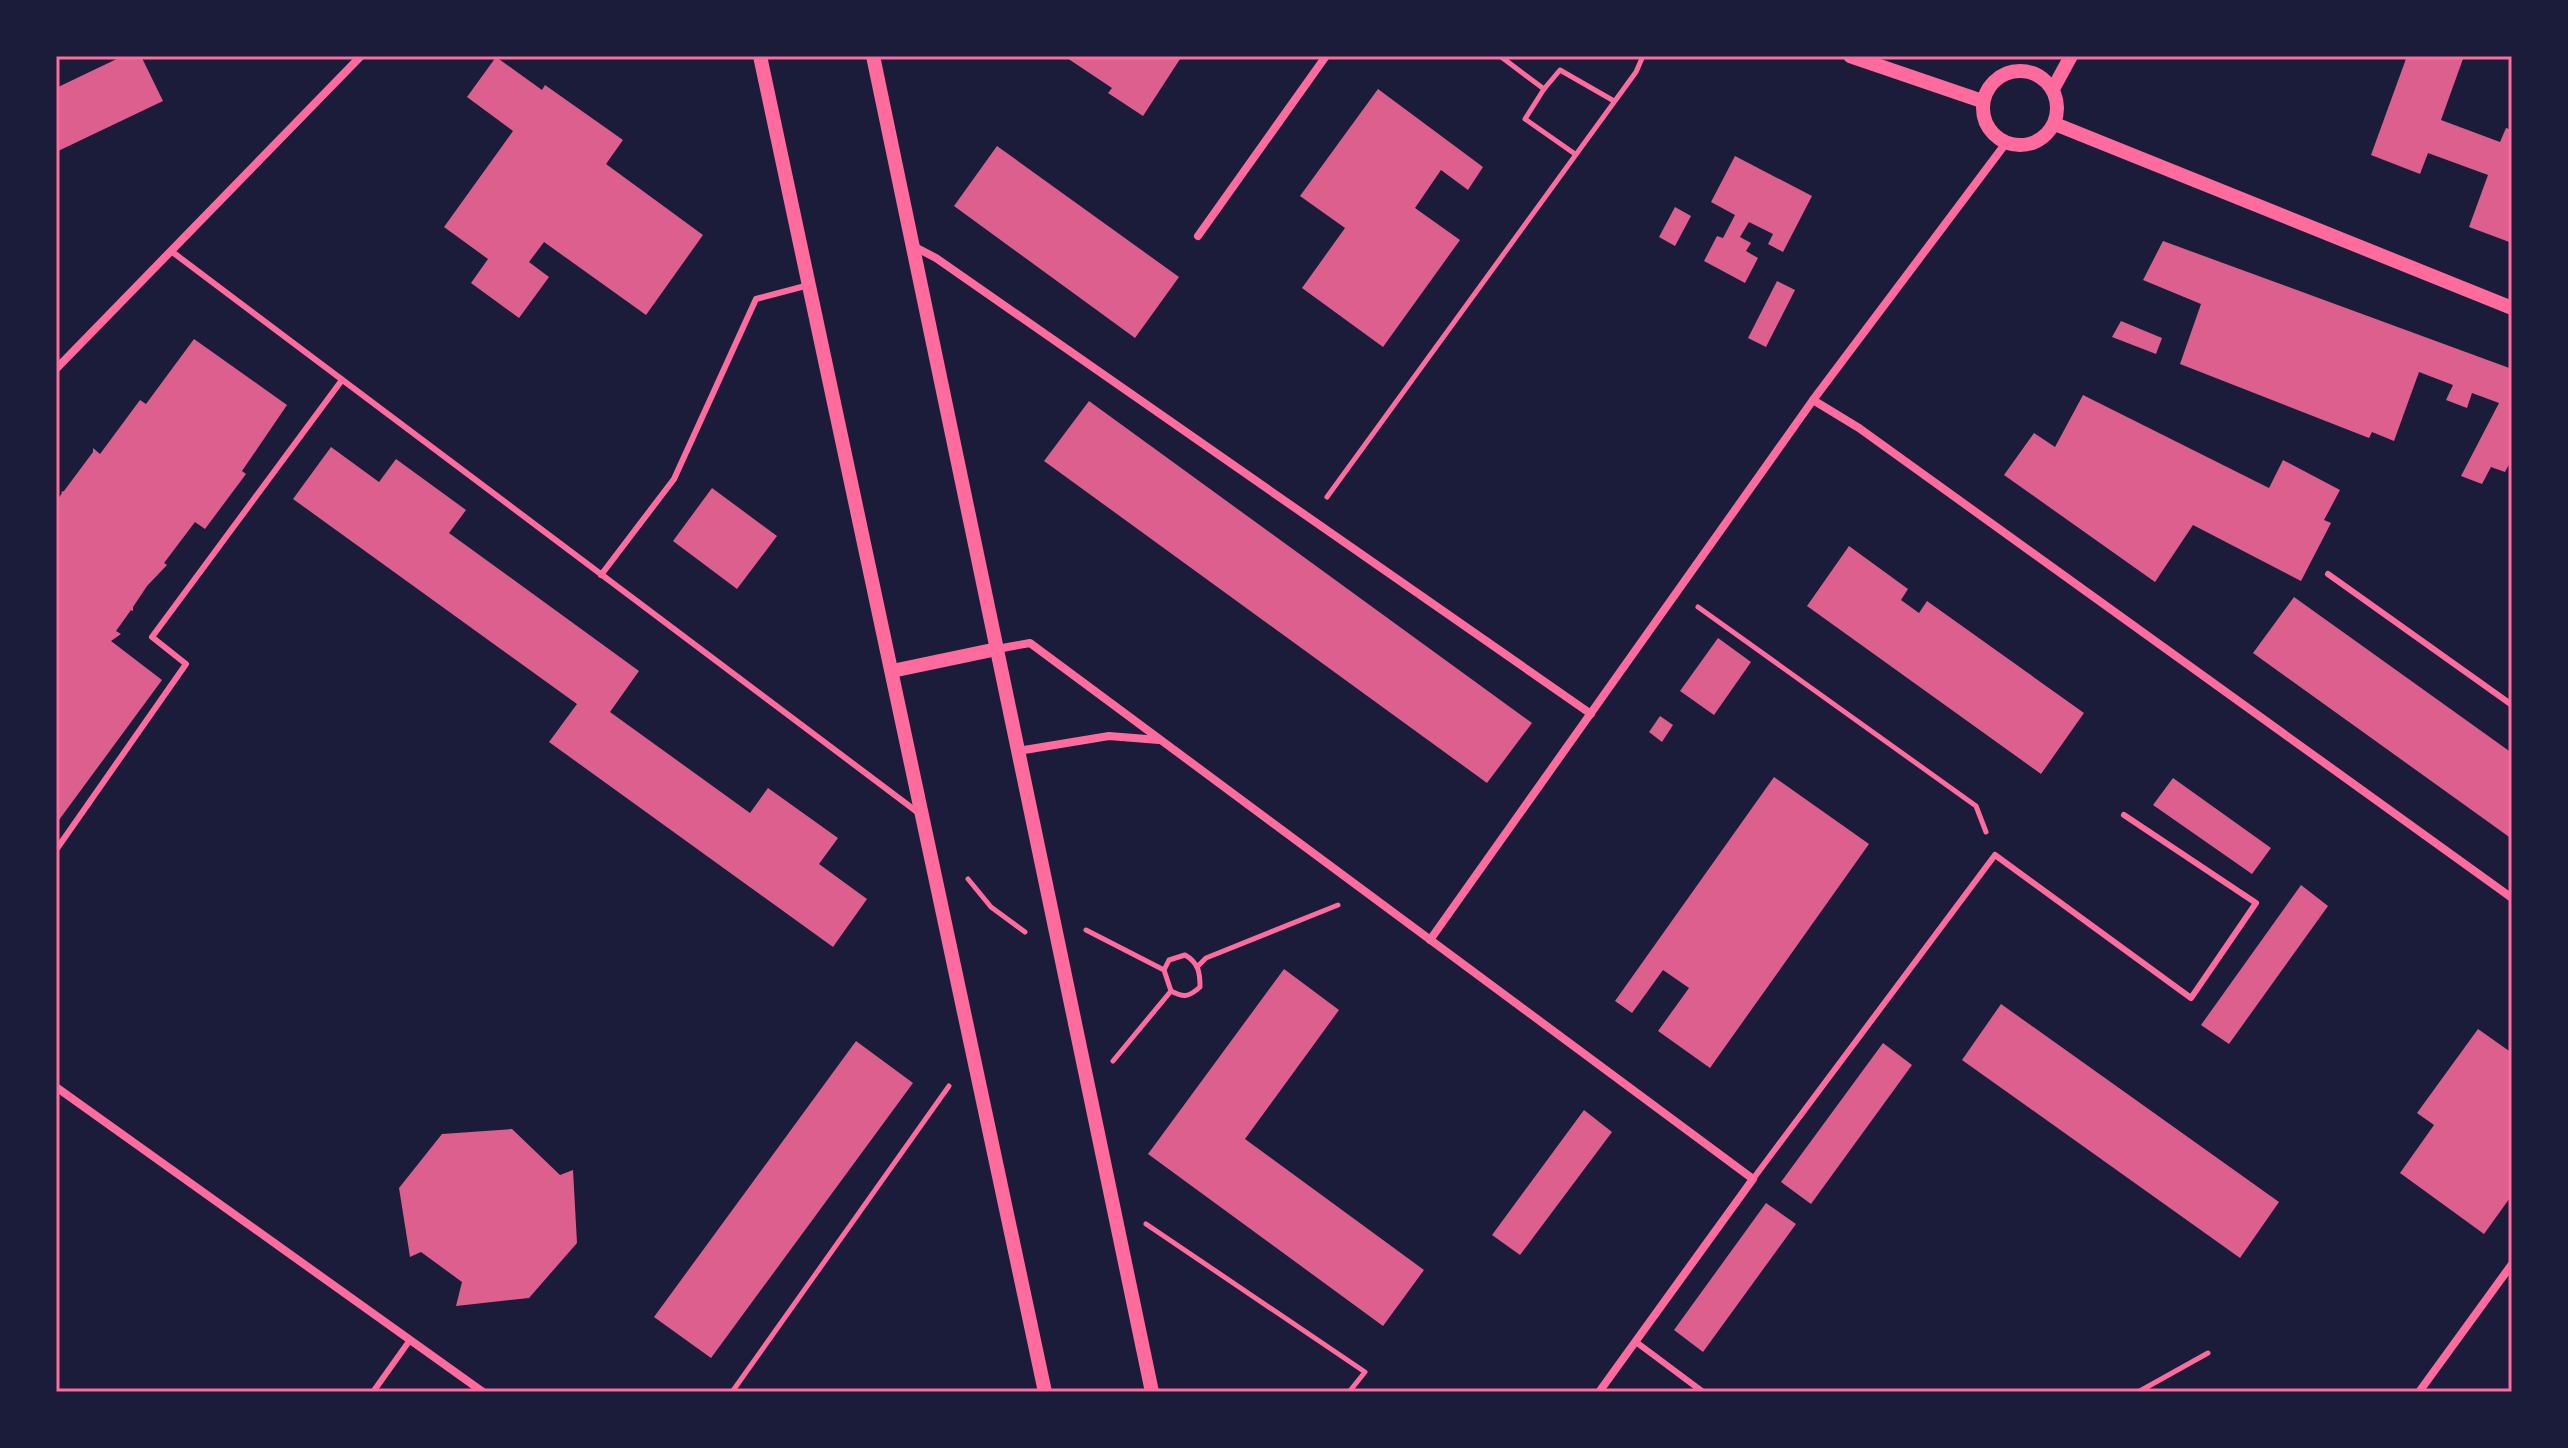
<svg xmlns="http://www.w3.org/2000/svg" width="2568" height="1448" font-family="'IBM Plex Sans',sans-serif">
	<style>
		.building { fill: #dd5f8e }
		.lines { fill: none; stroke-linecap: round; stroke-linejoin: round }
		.path { stroke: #ff6b9d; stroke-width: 5 }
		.service { stroke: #ff6b9d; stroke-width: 6 }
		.minor { stroke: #ff6b9d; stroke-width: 8 }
		.tertiary { stroke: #ff6b9d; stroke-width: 14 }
		.neatline { fill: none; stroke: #ff6b9d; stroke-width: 3 }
	</style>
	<rect width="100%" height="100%" fill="#1b1b3a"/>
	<g class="building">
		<path d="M123,56H141L163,101L56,152V88Z"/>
		<path d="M1064,56H1182L1143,116L1108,93L1112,88Z"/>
		<path d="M2407,56H2464L2441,120L2500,142L2506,128L2512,130V243L2469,227L2488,175L2428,153L2420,174L2371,155Z"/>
		<path d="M496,57L542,90L545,85L623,140L606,164L703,235L646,315L544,242L529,262L549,277L519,318L471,283L488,259L444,227L513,131L467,97Z"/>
		<path d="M1378,89L1483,167L1468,190L1441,170L1415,208L1460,240L1383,347L1302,288L1345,228L1300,196Z"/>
		<path d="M997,146L1179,277L1135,338L954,206Z"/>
		<path d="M1735,156L1812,196L1783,252L1768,244L1773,234L1749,222L1740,237L1751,243L1746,251L1758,258L1745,283L1704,261L1717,236L1723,238L1735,215L1711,202Z"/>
		<path d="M1675,207L1691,216L1675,246L1659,237Z"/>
		<path d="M2163,241L2512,369V459L2505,472L2491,467L2482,484L2461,476L2499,403L2472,393L2467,408L2446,400L2453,385L2419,372L2394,441L2372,432L2369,438L2180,364L2201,304L2143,280Z"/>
		<path d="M1777,281L1795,290L1766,347L1748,338Z"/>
		<path d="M2121,321L2162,338L2156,354L2112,337Z"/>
		<path d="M194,339L287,405L242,471L246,474L205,529L195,522L164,563L167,565L147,586L133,607V611L131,610L116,631L121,634L111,641L162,680L56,824V502L62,493L61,492L64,491L93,452V448L100,454L140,400L146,404Z"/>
		<path d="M2083,395L2269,488L2283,460L2340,490L2324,520L2331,523L2301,581L2193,525L2155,582L2004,475L2034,433L2055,447Z"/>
		<path d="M1089,401L1532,723L1487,783L1044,461Z"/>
		<path d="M331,447L379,482L396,459L466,510L449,533L639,671L610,712L750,813L768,788L838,838L819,864L867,899L833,947L549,742L577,704L293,499Z"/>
		<path d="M712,488L777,536L737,589L673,541Z"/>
		<path d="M1849,546L1908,589L1901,600L1919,613L1927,601L2084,713L2041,774L1807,606Z"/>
		<path d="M2294,597L2512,753V839L2253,653Z"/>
		<path d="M1718,638L1751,662L1714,715L1680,691Z"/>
		<path d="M1660,716L1673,725L1662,742L1649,732Z"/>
		<path d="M1774,777L1869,844L1710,1068L1658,1031L1689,988L1663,970L1632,1013L1615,1001Z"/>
		<path d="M2173,778L2271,848L2252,874L2153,805Z"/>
		<path d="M2301,885L2328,906L2229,1044L2201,1025Z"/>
		<path d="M1284,969L1339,1010L1245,1139L1424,1270L1383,1326L1148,1154Z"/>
		<path d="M2001,1004L2279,1202L2240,1258L1962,1060Z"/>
		<path d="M2478,1029L2512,1053V1195L2484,1234L2400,1173L2434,1125L2417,1113Z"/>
		<path d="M856,1041L913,1083L711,1358L654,1317Z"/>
		<path d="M1883,1043L1912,1065L1811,1204L1781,1182Z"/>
		<path d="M1584,1110L1612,1132L1520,1255L1492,1235Z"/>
		<path d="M512,1129L560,1175L573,1170L577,1243L529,1298L456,1306L462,1282L421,1252L410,1257L399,1188L442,1134Z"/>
		<path d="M1766,1203L1796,1224L1703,1352L1674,1330Z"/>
	</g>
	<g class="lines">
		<g class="path">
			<path d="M1500,56L1544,89"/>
			<path d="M1575,154L1525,119L1544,89L1560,70L1614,101"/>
			<path d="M1327,497L1636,72L1643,56"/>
			<path d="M1698,607L1976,806L1986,832"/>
			<path d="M968,879L991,907L1025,932"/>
			<path d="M1086,930L1164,970L1169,960L1185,955C1199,963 1200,973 1200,987C1189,997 1184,998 1171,991L1164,970"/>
			<path d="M1197,967L1206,958L1338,905"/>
			<path d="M1113,1061L1171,991"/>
			<path d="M1146,1224L1365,1372L1349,1392"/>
			<path d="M732,1392L949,1086"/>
			<path d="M2138,1392L2208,1353"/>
		</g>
		<g class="service">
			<path d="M171,251L920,814"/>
			<path d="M2328,574L2512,705"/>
			<path d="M601,575L674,479L756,299L809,285"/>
			<path d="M56,850L186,664L152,637L342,380"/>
			<path d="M1753,1179L1995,855L2191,998L2256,903L2124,815"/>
			<path d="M1636,1342L1703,1392"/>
			<path d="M373,1392L410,1340"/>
		</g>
		<g class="minor">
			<path d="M1198,236L1326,56"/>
			<path d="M913,246L936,258L1591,714"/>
			<path d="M56,369L361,56"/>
			<path d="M1813,400L1859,428L2512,898"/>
			<path d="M997,649L1030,643L1753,1179L1599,1392"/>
			<path d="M1018,751L1109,736L1159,740"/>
			<path d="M1430,940L1813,400L2006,143"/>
			<path d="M56,1087L483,1392"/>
			<path d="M2419,1392L2512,1264"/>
		</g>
		<g class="tertiary">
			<path d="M760,56L1045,1392"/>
			<path d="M873,56L1152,1392"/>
			<path d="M1850,56L1982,101"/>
			<circle cx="2020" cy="108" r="37"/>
			<path d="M2053,89L2071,56"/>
			<path d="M2055,124L2512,308"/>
			<path d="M892,671L997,649"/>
		</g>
	</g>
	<rect width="2568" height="1448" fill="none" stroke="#1b1b3a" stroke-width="116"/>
	<rect x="58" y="58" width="2452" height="1332" class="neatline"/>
</svg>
